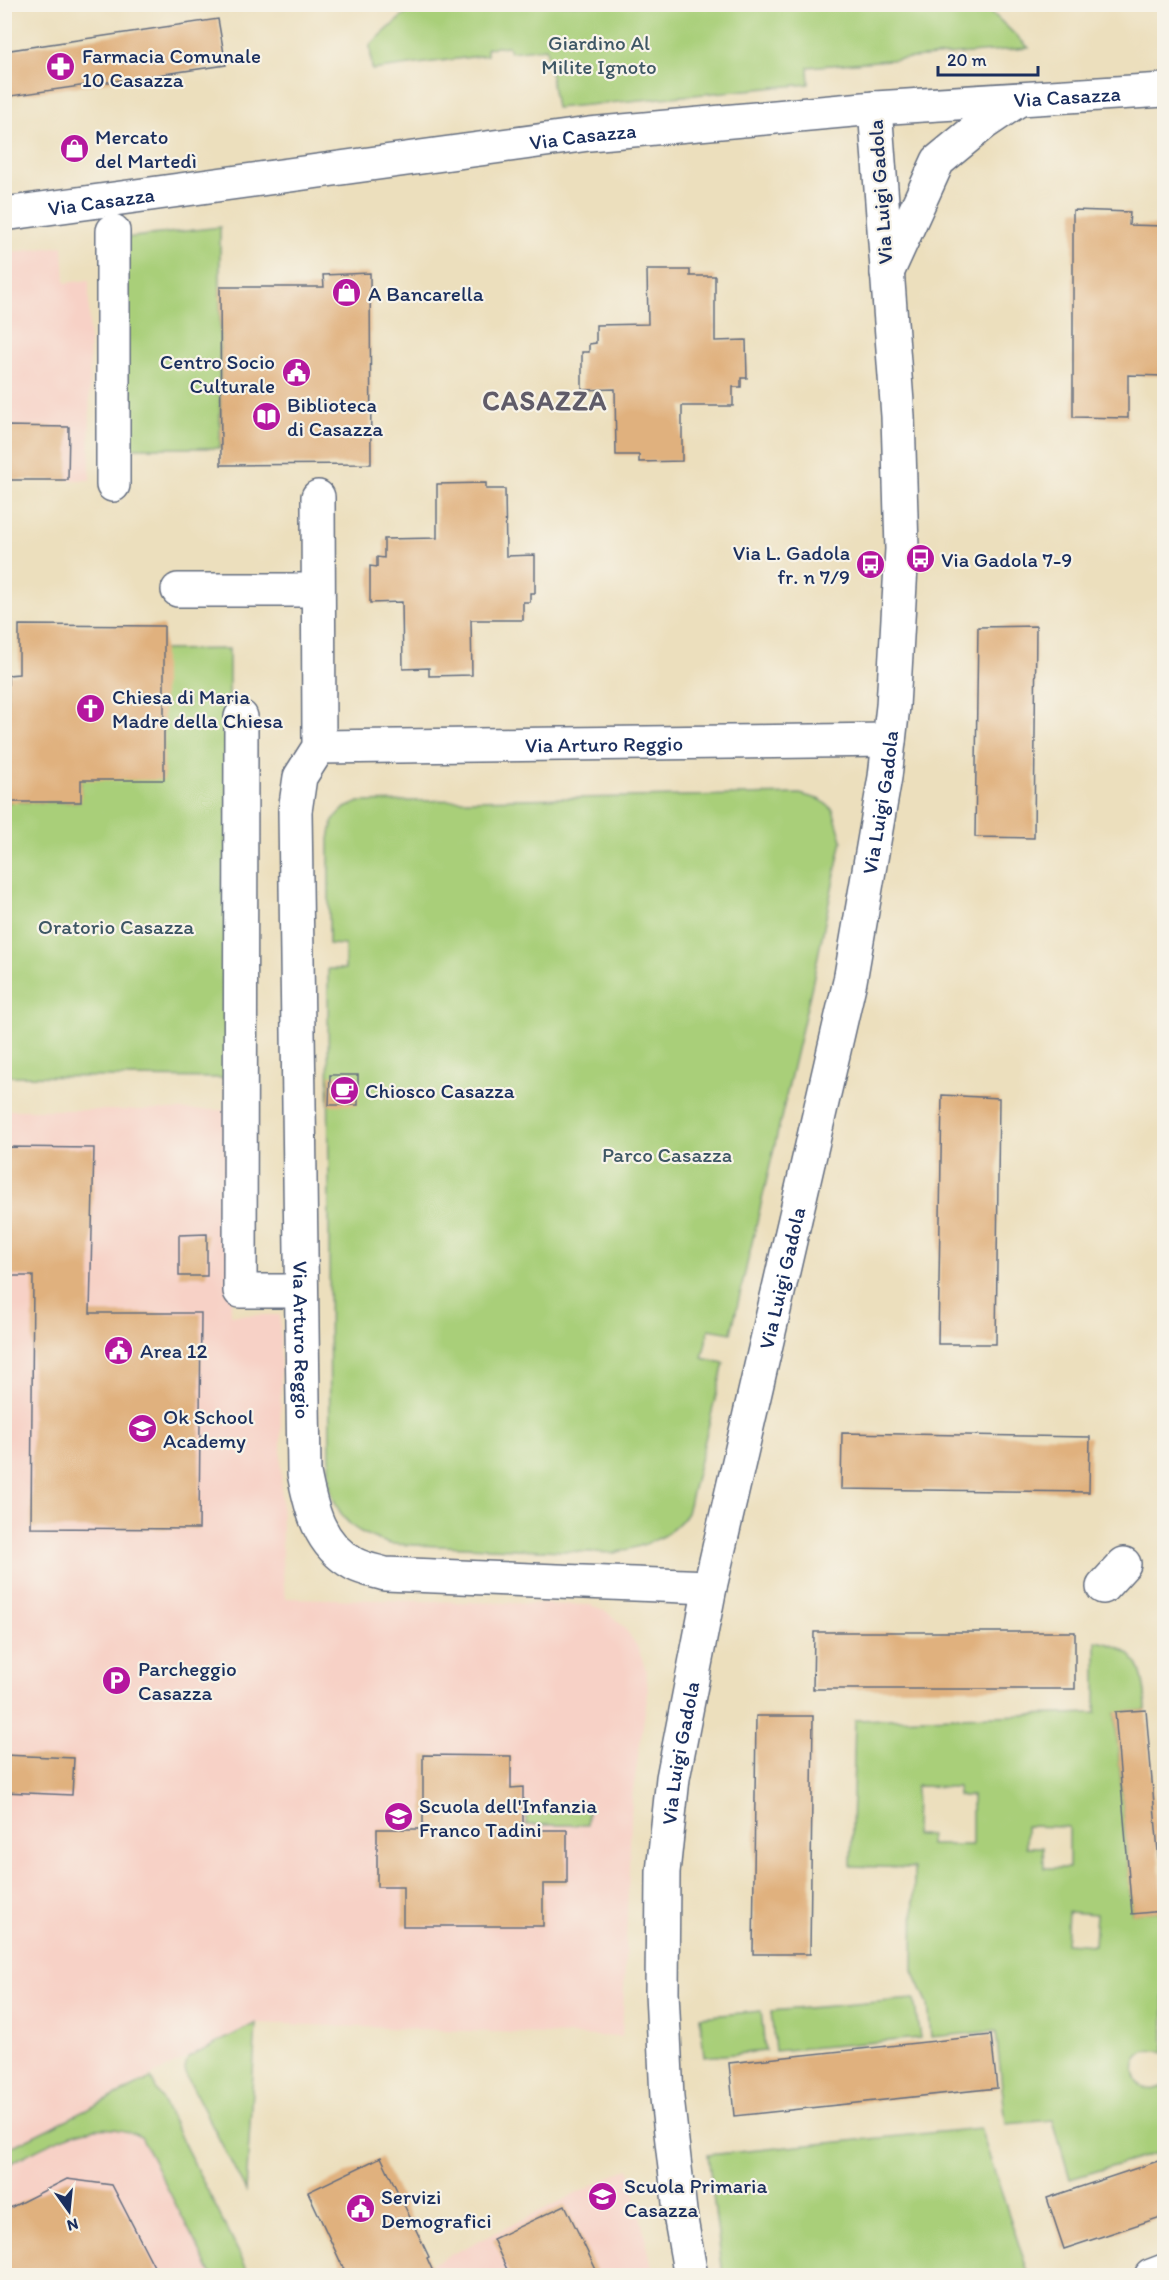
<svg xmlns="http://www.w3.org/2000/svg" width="1169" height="2280" font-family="Itim,sans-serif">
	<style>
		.built { fill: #f7d1c6 }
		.green { fill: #a9cf79; stroke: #627f6c; stroke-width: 1.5; fill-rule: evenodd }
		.building { fill: #e0b17e }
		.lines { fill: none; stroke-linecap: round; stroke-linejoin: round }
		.minor-casing { stroke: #646d7f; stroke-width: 36 }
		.minor { stroke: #fff; stroke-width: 33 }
		.labels { text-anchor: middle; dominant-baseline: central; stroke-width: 4.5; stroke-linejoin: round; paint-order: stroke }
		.park-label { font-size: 21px; fill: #3e5765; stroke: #f7f3e8 }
		.poi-label { font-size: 21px; fill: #1b2f5e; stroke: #f7f3e8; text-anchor: start }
		.street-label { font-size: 21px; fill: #1b2f5e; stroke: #f7f3e8 }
		.district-label { font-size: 27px; font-weight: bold; letter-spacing: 1.5px; fill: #605c69; stroke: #f7f3e8 }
	</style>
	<rect width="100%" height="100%" fill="#f7f3e8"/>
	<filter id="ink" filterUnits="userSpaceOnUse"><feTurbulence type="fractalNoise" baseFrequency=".0167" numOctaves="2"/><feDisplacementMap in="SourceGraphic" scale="12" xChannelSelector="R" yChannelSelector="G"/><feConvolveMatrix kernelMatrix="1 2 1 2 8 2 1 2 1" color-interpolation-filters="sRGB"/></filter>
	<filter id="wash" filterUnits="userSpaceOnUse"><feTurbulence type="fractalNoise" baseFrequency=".008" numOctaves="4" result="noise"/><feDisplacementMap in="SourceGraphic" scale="24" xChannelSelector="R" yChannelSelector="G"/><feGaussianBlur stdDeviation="1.35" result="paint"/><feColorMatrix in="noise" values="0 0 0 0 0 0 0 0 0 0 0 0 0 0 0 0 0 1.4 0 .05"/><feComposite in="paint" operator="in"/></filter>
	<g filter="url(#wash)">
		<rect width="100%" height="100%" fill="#ecdfbd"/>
		<g class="built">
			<path d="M63,246L65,283L89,280L90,480H5L4,253Z"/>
			<path d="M5,1110H230L231,1315H280L282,1560L285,1598L590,1605L607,1612L623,1626L637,1646L646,1670L648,1692L632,1797L622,2037L256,2023L5,2150Z"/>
			<path d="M96,2129L118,2130L141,2137L212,2275L5,2276V2166L71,2133Z"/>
			<path d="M629,2168L654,2275H409Z"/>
		</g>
		<g class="green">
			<path d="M983,4L1029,48L808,67L809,84L556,108L546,48L510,52L508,46L487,48V55L372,70L370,45L415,5Z"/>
			<path d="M220,227V448H126L125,238Z"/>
			<path d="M4,625H7L8,709H4Z"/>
			<path d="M229,649V1078L5,1076V802H80L81,780L164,650Z"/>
			<path d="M800,794L821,800L833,810L842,840L812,985L731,1333L709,1329L702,1358L724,1363L687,1513C670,1539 643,1546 614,1553L391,1544C357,1534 340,1523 330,1488L328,969H345V945L329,944V839L333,820L345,808L359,802Z"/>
			<path d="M1096,1641C1139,1648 1145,1671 1146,1710L1115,1713L1132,1913L1164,1911V2053C1122,2037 1127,2105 1164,2086V2151L1070,2179L1053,2120L1006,2124L996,2031L931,2037L928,2004L913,1971L914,1868L851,1866L855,1720L1096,1713ZM916,1786L958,1787V1796H972V1845H930V1835H915ZM1026,1826L1069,1827V1868H1044L1043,1847H1026ZM1068,1912L1096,1914L1094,1945L1066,1943Z"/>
			<path d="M526,1809H588L587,1825H526Z"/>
			<path d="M914,1999L920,2038L775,2051L771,2011Z"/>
			<path d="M761,2011L765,2051L704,2057L700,2017Z"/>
			<path d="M256,2023L246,2191L187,2077L185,2069L188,2058Z"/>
			<path d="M151,2078L250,2275H212L141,2137C94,2113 46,2145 5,2166V2150Z"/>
			<path d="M980,2128L1029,2275H723L708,2155Z"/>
		</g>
		<g id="blocks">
			<g class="building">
				<path d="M218,19L226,65L4,97V51Z"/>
				<path d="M1073,210L1130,212L1129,225L1164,226V376L1128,375V418L1073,417Z"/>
				<path d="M647,270H690V276H715V341L746,340L747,378H741V387H733V406H682V461L639,462V455H616L615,389L582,390V352H589V344L596,343V325L648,324Z"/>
				<path d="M370,273L371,464L221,465L220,287H324L323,275Z"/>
				<path d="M4,426L69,427L68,480H4Z"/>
				<path d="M486,483V489H505L506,556L535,555V593H530V602H523V620H471L472,675L429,676V668L403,669L402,602L370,603V566L377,567V557L384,558V539L437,538V484Z"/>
				<path d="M19,625L164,626V780H81V802H4V709H8V675L19,674Z"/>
				<path d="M1036,626L1034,838L975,837L978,627Z"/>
				<path d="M330,1075H358V1105H329Z"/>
				<path d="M942,1095L999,1098L996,1344H938Z"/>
				<path d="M7,1147L94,1148L90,1313H201L199,1529L31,1528L33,1276H5Z"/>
				<path d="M207,1234V1276H179V1235Z"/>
				<path d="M842,1433L1090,1437L1089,1492L841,1489Z"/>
				<path d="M814,1632H1075V1689H813Z"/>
				<path d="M1146,1710L1163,1911L1132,1914L1115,1712Z"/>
				<path d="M756,1716H813L810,1954H753Z"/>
				<path d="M4,1755L74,1758L72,1795L4,1792Z"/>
				<path d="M423,1755L511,1756V1788L523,1787V1830H567V1884H543V1926H403V1887H377V1829H423Z"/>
				<path d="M991,2035L997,2088L734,2116L729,2063Z"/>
				<path d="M381,2157L429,2257L427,2258L435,2276H347L308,2192Z"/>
				<path d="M1164,2159V2216L1064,2249L1047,2198Z"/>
				<path d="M67,2179L112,2185L159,2276H4V2211Z"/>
				<path d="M565,2205L599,2276H510L493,2239Z"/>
			</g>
		</g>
	</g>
	<g filter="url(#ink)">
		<use href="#blocks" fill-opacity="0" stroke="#646d7f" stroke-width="1.5"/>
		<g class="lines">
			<defs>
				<g id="minor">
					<path id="s1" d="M4,214L589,134L875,108L1164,90"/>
					<path d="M887,273L938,161L984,123L1018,100"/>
					<path d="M113,485V231"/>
					<path id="s2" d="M318,497L319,747L300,777L295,811L304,1473C311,1509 319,1545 354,1564C363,1569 375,1571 385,1574L710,1587"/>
					<path d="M178,590H317"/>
					<path d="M241,717L240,1291H292"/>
					<path id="s3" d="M319,747L889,740"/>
					<path d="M1103,1587L1124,1564"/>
					<path id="s4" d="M691,2276L681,2220L667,2098L662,1992L663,1872L673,1778L710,1587L850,981L885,777L893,706L902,549L898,416L875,108"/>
					<path d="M1151,2276L1164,2271"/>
				</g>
			</defs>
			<use href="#minor" class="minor-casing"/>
			<use href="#minor" class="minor"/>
		</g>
	</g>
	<defs>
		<symbol id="pharmacy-disc" viewBox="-11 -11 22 22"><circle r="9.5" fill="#b5179e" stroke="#f7f3e8"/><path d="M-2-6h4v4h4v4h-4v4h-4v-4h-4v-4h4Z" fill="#fff"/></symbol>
		<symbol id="shop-disc" viewBox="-11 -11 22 22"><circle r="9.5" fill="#b5179e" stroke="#f7f3e8"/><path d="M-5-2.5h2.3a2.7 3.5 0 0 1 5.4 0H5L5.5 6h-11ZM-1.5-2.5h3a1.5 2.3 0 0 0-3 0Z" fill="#fff"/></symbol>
		<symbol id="civic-disc" viewBox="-11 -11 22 22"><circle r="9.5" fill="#b5179e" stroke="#f7f3e8"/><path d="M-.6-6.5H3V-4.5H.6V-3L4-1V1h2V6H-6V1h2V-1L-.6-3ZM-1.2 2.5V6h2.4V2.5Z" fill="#fff"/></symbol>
		<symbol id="library-disc" viewBox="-11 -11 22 22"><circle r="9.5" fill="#b5179e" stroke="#f7f3e8"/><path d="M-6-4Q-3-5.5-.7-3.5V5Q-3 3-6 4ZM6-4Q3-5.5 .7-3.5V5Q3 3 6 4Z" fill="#fff"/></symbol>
		<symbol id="bus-disc" viewBox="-11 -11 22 22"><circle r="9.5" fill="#b5179e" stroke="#f7f3e8"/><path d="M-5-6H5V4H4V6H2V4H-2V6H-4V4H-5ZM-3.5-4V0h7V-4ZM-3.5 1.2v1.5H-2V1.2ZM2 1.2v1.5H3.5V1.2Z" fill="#fff"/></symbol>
		<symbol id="church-disc" viewBox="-11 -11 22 22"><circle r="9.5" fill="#b5179e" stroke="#f7f3e8"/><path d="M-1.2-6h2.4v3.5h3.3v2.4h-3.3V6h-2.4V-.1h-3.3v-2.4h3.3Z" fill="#fff"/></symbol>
		<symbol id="cafe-disc" viewBox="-11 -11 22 22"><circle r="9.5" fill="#b5179e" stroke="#f7f3e8"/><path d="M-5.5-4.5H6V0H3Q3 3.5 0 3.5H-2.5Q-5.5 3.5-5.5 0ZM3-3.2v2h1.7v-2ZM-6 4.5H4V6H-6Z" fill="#fff"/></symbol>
		<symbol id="school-disc" viewBox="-11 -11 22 22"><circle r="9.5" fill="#b5179e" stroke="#f7f3e8"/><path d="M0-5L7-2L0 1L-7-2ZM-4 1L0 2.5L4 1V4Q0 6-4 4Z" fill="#fff"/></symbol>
		<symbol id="parking-disc" viewBox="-11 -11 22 22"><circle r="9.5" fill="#b5179e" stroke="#f7f3e8"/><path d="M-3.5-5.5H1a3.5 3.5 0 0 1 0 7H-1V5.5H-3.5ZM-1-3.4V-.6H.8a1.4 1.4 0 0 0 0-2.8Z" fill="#fff"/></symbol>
	</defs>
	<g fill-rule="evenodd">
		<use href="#pharmacy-disc" x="44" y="50" width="33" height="33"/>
		<use href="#shop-disc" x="58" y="132" width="33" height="33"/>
		<use href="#shop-disc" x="330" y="276" width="33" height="33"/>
		<use href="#civic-disc" x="280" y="356" width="33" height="33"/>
		<use href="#library-disc" x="250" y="400" width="33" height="33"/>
		<use href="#bus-disc" x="904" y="542" width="33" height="33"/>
		<use href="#bus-disc" x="854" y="548" width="33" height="33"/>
		<use href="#church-disc" x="74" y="692" width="33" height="33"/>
		<use href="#cafe-disc" x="328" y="1074" width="33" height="33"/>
		<use href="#civic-disc" x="102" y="1334" width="33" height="33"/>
		<use href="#school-disc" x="126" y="1412" width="33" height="33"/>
		<use href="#parking-disc" x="100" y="1664" width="33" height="33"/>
		<use href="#school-disc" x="382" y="1800" width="33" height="33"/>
		<use href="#school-disc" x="586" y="2180" width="33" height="33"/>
		<use href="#civic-disc" x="344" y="2192" width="33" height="33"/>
	</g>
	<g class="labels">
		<g class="park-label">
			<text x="599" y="42">Giardino Al<tspan x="599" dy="24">Milite Ignoto</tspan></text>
			<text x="116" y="926">Oratorio Casazza</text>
			<text x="667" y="1154">Parco Casazza</text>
		</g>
		<g class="poi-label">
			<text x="82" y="55">Farmacia Comunale<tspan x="82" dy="24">10 Casazza</tspan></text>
			<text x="95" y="136">Mercato<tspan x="95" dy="24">del Martedì</tspan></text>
			<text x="368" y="293">A Bancarella</text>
			<text x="275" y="361" text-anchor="end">Centro Socio<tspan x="275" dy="24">Culturale</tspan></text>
			<text x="287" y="404">Biblioteca<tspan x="287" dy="24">di Casazza</tspan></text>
			<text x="850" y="552" text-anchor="end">Via L. Gadola<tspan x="850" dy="24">fr. n 7/9</tspan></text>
			<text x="941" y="559">Via Gadola 7-9</text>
			<text x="112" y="696">Chiesa di Maria<tspan x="112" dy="24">Madre della Chiesa</tspan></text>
			<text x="365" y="1090">Chiosco Casazza</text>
			<text x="140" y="1350">Area 12</text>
			<text x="163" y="1416">Ok School<tspan x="163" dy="24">Academy</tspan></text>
			<text x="138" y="1668">Parcheggio<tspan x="138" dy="24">Casazza</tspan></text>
			<text x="419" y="1805">Scuola dell'Infanzia<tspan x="419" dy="24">Franco Tadini</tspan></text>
			<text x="624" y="2185">Scuola Primaria<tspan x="624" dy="24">Casazza</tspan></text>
			<text x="381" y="2196">Servizi<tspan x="381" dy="24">Demografici</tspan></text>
		</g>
		<g class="street-label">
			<text stroke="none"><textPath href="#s1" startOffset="1070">Via Casazza</textPath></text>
			<text stroke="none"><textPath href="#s1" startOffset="584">Via Casazza</textPath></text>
			<text transform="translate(880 192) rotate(-94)">Via Luigi Gadola</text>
			<text stroke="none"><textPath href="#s1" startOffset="98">Via Casazza</textPath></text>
			<text stroke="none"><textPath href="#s3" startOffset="285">Via Arturo Reggio</textPath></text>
			<text stroke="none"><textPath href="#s4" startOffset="1498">Via Luigi Gadola</textPath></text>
			<text stroke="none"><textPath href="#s4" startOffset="1012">Via Luigi Gadola</textPath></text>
			<text stroke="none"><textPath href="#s2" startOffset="849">Via Arturo Reggio</textPath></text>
			<text stroke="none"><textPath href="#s4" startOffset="526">Via Luigi Gadola</textPath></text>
		</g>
		<g class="district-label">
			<text x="545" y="400">CASAZZA</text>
		</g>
	</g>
	<rect width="1169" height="2280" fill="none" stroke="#f7f3e8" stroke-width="24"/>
	<g transform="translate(69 2211) rotate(165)" stroke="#f7f3e8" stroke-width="4.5" paint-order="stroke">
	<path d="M0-4.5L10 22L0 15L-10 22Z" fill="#1b2f5e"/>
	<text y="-9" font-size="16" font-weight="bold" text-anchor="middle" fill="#1b2f5e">N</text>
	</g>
	<path d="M938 66v9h100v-9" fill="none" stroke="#1b2f5e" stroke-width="3"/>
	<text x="947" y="66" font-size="18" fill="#1b2f5e" stroke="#f7f3e8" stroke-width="4.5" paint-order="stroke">20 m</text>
</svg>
